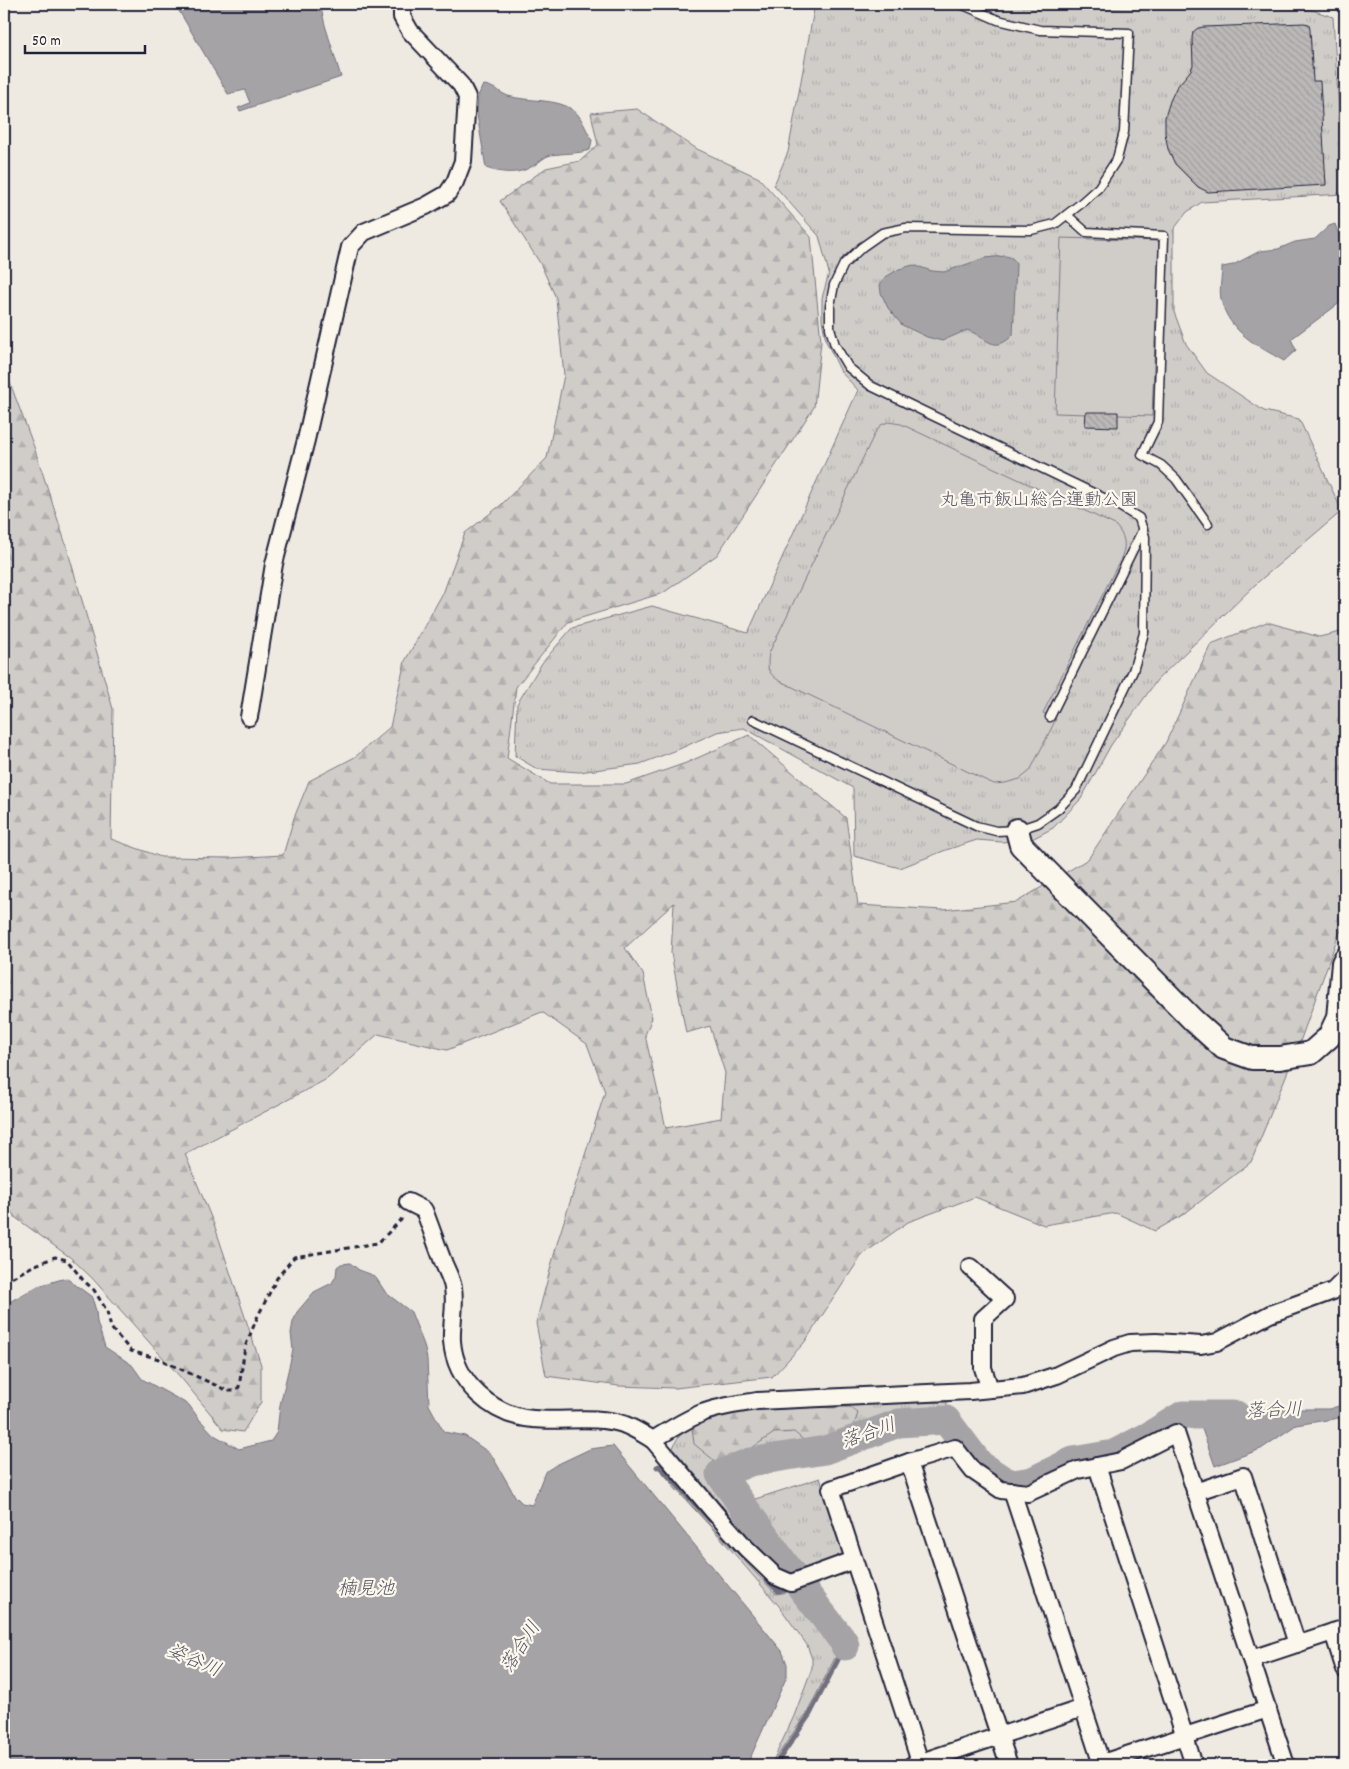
<svg xmlns="http://www.w3.org/2000/svg" width="1349" height="1769" font-family="Dekko,'Klee One',sans-serif">
	<style>
		.grass { fill: url(#grass-tufts); stroke: #797882 }
		.forest { fill: url(#forest-firs); stroke: #797882; fill-rule: evenodd }
		.garden { fill: #d0cdc9; stroke: #797882 }
		.water { fill: #a6a3a7; stroke: #716f7c }
		.lines { fill: none; stroke-linecap: round; stroke-linejoin: round }
		.stream { stroke: #716f7c; stroke-width: 5 }
		.river { stroke: #a6a3a7; stroke-width: 29 }
		.building { fill: url(#building-back-hatch); stroke: #22223b }
		.lane-casing { stroke: #22223b; stroke-width: 11 }
		.street-casing { stroke: #22223b; stroke-width: 20 }
		.secondary-casing { stroke: #22223b; stroke-width: 26 }
		.path { stroke: #22223b; stroke-width: 3; stroke-dasharray: 5 4; stroke-linecap: butt }
		.lane { stroke: #fbf7ec; stroke-width: 8 }
		.street { stroke: #fbf7ec; stroke-width: 16 }
		.secondary { stroke: #fbf7ec; stroke-width: 22 }
		.labels { text-anchor: middle; dominant-baseline: central; stroke-width: 4.5; stroke-linejoin: round; paint-order: stroke }
		.park-label { font-size: 18px; fill: #565566; stroke: #fbf7ec }
		.water-label { font-size: 19px; font-style: italic; fill: #575666; stroke: #fbf7ec }
	</style>
	<defs>
		<pattern id="grass-tufts" width="24" height="20" patternUnits="userSpaceOnUse" patternTransform="scale(1.25)"><rect width="24" height="20" fill="#d0cdc9"/><path d="M3 7l-1-3M5 7V3M7 7l1-3M15 17l-1-3M17 17v-4M19 17l1-3" fill="none" stroke="#b2b0ae"/></pattern>
		<pattern id="forest-firs" width="22" height="20" patternUnits="userSpaceOnUse" patternTransform="scale(1.25)"><rect width="22" height="20" fill="#d0cdc9"/><path d="M5 1l3.5 6h-7zM16 11l3.5 6h-7z" fill="#b2b0ae"/></pattern>
		<pattern id="building-back-hatch" width="6" height="6" patternUnits="userSpaceOnUse" patternTransform="scale(1.25)"><rect width="6" height="6" fill="#bcb8b8"/><path d="M-1 5l2 2M0 0l6 6M5-1l2 2" fill="none" stroke="#a19e9f"/></pattern>
	</defs>
	<rect width="100%" height="100%" fill="#eeeae2"/>
	<filter id="ink" filterUnits="userSpaceOnUse"><feTurbulence type="fractalNoise" baseFrequency=".02" numOctaves="2"/><feDisplacementMap in="SourceGraphic" scale="10" xChannelSelector="R" yChannelSelector="G"/><feConvolveMatrix kernelMatrix="1 2 1 2 8 2 1 2 1" color-interpolation-filters="sRGB"/></filter>
	<g filter="url(#ink)">
		<g class="grass">
			<path d="M815,4H1035L1076,9L1137,6H1269L1312,10L1333,17L1344,194L1202,202L1187,212L1174,229V312L1186,344L1207,373L1264,411L1299,419L1342,511L1258,582L1157,680L1111,745L1081,799L1053,828L1032,839L1002,842L977,840L946,850L900,868L854,856L853,788L744,728L717,732L677,750L640,764L579,772L537,769L515,756L517,704L542,663L572,628L652,606L748,633L858,390L841,372L826,341L822,320V298L829,273L819,236L774,185L788,152Z"/>
			<path d="M947,1402L945,1417L899,1419L820,1447L747,1460L714,1472L783,1569L766,1558L673,1448L676,1441L687,1426L708,1416L758,1405Z"/>
			<path d="M820,1478L844,1552L839,1559L797,1573L743,1503Z"/>
			<path d="M673,1486L776,1594L799,1590L841,1643V1646L808,1711L771,1765L794,1716L812,1668V1659L807,1645L779,1606L720,1537Z"/>
		</g>
		<g class="forest">
			<path d="M637,109L697,149L759,178L811,237L821,342L814,407L717,555L663,593L568,622L516,687L507,758L550,784H626L686,763L749,735L846,818L858,905L943,910L1017,902L1088,859L1166,742L1211,644L1267,622L1319,637L1345,631V923L1338,936L1301,1039L1251,1162L1184,1214L1155,1231L1116,1213L1044,1225L975,1197L908,1222L862,1255L804,1343L772,1377L675,1388L619,1386L546,1376L536,1323L558,1240L605,1092L587,1044L542,1012L447,1050L378,1034L327,1079L185,1154L215,1227L261,1365V1402L243,1432L223,1429L182,1379L92,1278L71,1258L16,1218L4,1202V367L34,447L67,548L113,709L111,839L161,857L229,858L283,855L294,818L309,781L355,757L390,727L405,661L444,591L465,533L501,505L547,458L564,375L556,298L540,263L500,201L546,168L580,161L598,145L591,113ZM674,903L671,953L686,1033L710,1026L725,1073L721,1118L666,1128L645,1035L652,1018L643,974L625,948Z"/>
			<path d="M850,1407L858,1413L852,1431L807,1443L794,1432L774,1433L734,1460L715,1461L694,1444L692,1427L712,1418L757,1408Z"/>
		</g>
		<g class="garden">
			<path d="M1061,238L1159,241L1152,416L1055,413Z"/>
			<path d="M888,422L901,424L1115,525C1125,536 1127,545 1121,558L1043,713L1056,719L1030,771L1020,779L1005,783L994,784L983,779L778,680C767,672 767,667 769,653L875,433L881,425Z"/>
		</g>
		<g class="water">
			<path d="M175,4H320L325,25L341,77L240,111L238,108L250,103L245,90L228,94Z"/>
			<path d="M483,85C492,85 500,93 508,96C528,102 557,98 573,110C582,116 586,131 592,140L590,150C577,154 564,153 551,155C543,157 538,164 531,167C518,175 500,173 486,168L477,114L478,96Z"/>
			<path d="M1335,224L1345,252V301L1341,302L1291,339L1296,350L1284,361C1258,346 1228,332 1221,299C1219,289 1222,277 1222,267L1233,265L1260,251L1278,249L1295,242L1315,239L1329,226Z"/>
			<path d="M1005,256C1011,257 1014,258 1016,264L1013,335C993,355 987,337 967,330L942,341L927,337L902,325L888,308L881,293L880,285L884,278L899,269L913,265L932,271L944,272L985,258Z"/>
			<path d="M350,1263L359,1270L370,1274L376,1278L386,1293L411,1312L424,1345L427,1359L429,1405L444,1432L465,1436L491,1454L515,1496L522,1503L532,1505L545,1472L556,1465L590,1449L613,1446L782,1651L787,1664V1676L747,1765H4V1305L38,1286L66,1278L92,1297L96,1311L97,1322L105,1347L132,1365L142,1379L189,1405L199,1419L214,1435L239,1449L271,1441L277,1432L280,1405L293,1350L291,1333L293,1322L297,1312L314,1292L332,1283L336,1276L337,1267L341,1264Z"/>
			<path d="M1345,1404V1417L1296,1425L1261,1449L1215,1466L1196,1412L1208,1409H1329Z"/>
		</g>
		<g class="lines">
			<g class="stream">
				<path d="M657,1467L659,1466L710,1520"/>
				<path d="M766,1579L778,1591L792,1588"/>
				<path d="M775,1765L810,1714L845,1646"/>
			</g>
			<path class="river" d="M845,1646L844,1642L801,1587L720,1474L750,1462L825,1450L899,1423L946,1420L980,1465L1003,1480L1013,1484L1032,1481L1073,1461L1114,1454L1147,1437L1183,1415H1236"/>
		</g>
		<g class="building">
			<path d="M1304,23L1309,24L1310,30L1313,81H1320L1326,185L1208,192L1198,187L1175,164L1168,149L1165,133V117L1170,101L1176,88L1191,70L1193,65L1192,38L1193,32L1198,28L1204,27Z"/>
			<path d="M1086,412H1118V427L1085,426Z"/>
		</g>
		<g class="lines">
			<defs>
				<g id="lane">
					<path d="M1067,215L1086,232L1164,236L1158,422L1142,455L1161,465L1176,479L1208,524"/>
					<path d="M1050,717L1143,529"/>
					<path d="M753,720L976,826L996,831L1017,830L1038,823L1058,809L1076,790L1133,671L1144,633L1145,537L1139,518L1114,503L871,386L848,367L835,345L830,328V306L834,285L844,264L862,247L882,233L906,228L1031,230L1055,224L1079,205L1099,187L1117,159L1124,132L1129,33L1040,30L998,20L961,4"/>
				</g>
				<g id="street">
					<path d="M249,717L274,564L306,440L350,247L364,232L426,206L447,194L455,182L463,161L467,97L461,85L410,31L402,17V4"/>
					<path d="M408,1202L424,1210C431,1228 437,1246 444,1264C447,1271 452,1280 453,1288C456,1305 451,1324 452,1341C455,1383 493,1416 533,1419C562,1422 595,1415 623,1424C634,1428 643,1434 653,1440"/>
					<path d="M970,1267L1005,1299L983,1319V1368L990,1389"/>
					<path d="M909,1462L1009,1765"/>
					<path d="M1097,1466L1194,1765"/>
					<path d="M1012,1491L1102,1765"/>
					<path d="M1195,1492L1243,1476L1297,1644"/>
					<path d="M854,1560L791,1583L775,1576L746,1548L714,1512L653,1440C669,1430 685,1420 702,1413C720,1406 739,1404 757,1401L970,1391L1023,1386L1057,1375L1114,1348L1130,1343L1156,1342L1201,1345L1217,1342L1270,1314L1333,1291L1345,1279"/>
					<path d="M1333,1632L1345,1670"/>
					<path d="M1251,1659L1345,1628"/>
					<path d="M1102,1763L1268,1709"/>
					<path d="M912,1765L1083,1708"/>
					<path d="M921,1765L831,1489L909,1462L955,1448L973,1471L1001,1490L1028,1493L1078,1470L1121,1461L1176,1433L1286,1765"/>
				</g>
				<path id="secondary" d="M1017,830L1021,845L1193,1020L1224,1048L1252,1058H1280L1311,1053L1329,1037L1338,1018L1343,963L1345,959"/>
			</defs>
			<use href="#lane" class="lane-casing"/>
			<use href="#street" class="street-casing"/>
			<use href="#secondary" class="secondary-casing"/>
			<path class="path" d="M4,1282L33,1266L55,1257L67,1260L83,1280L94,1290L107,1311L111,1328L131,1351L159,1359L228,1391H234L239,1387L245,1347L257,1318L277,1278L294,1257L378,1243L401,1220L402,1216"/>
			<use href="#lane" class="lane"/>
			<use href="#street" class="street"/>
			<use href="#secondary" class="secondary"/>
		</g>
	</g>
	<g class="labels">
		<g class="park-label">
			<text x="1039" y="501">丸亀市飯山総合運動公園</text>
		</g>
		<g class="water-label">
			<text transform="translate(1274 1412) rotate(-2)">落合川</text>
			<text transform="translate(869 1435) rotate(-19)">落合川</text>
			<text x="366" y="1590">楠見池</text>
			<text transform="translate(522 1648) rotate(-57)">落合川</text>
			<text transform="translate(193 1662) rotate(23)">姿谷川</text>
		</g>
	</g>
	<rect width="1349" height="1769" fill="none" stroke="#fbf7ec" stroke-width="20"/>
	<rect x="10" y="10" width="1329" height="1749" fill="none" stroke="#22223b" stroke-width="2" filter="url(#ink)"/>
	<path d="M25 45v8h120v-8" fill="none" stroke="#22223b" stroke-width="2.5"/>
	<text x="32" y="45" font-size="15" fill="#22223b" stroke="#fbf7ec" stroke-width="4" paint-order="stroke">50 m</text>
</svg>
